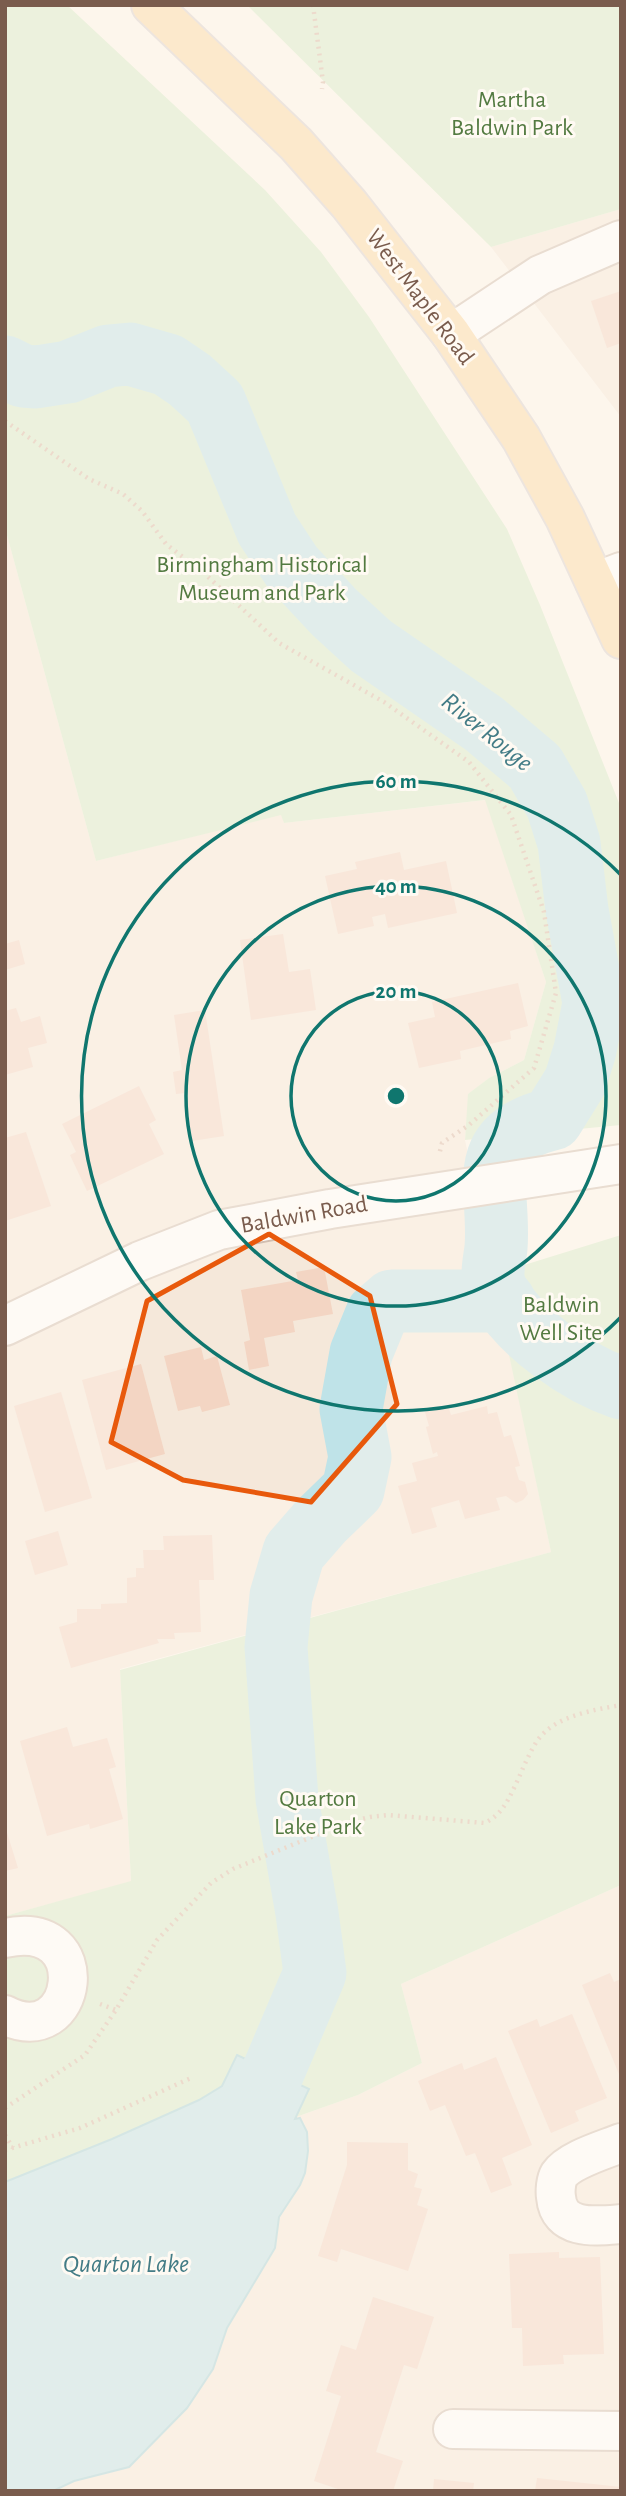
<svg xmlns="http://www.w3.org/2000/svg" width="626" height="2496" font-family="'Alegreya Sans',sans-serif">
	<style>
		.residential { fill: #f5e8da }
		.green { fill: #d8ecc9 }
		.water { fill: #bfe3e8; stroke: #a5d3da; stroke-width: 2 }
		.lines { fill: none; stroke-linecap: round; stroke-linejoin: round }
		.river { stroke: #bfe3e8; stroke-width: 63 }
		.building { fill: #f3d5c3 }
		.minor-casing { stroke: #d1beb0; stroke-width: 42 }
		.major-casing { stroke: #dad1cd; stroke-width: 42 }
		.path { stroke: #d9b8a5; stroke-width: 4.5; stroke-dasharray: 2 5; stroke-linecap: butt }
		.minor { stroke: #fff; stroke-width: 38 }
		.major { stroke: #fbd9a5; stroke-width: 38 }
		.marked { fill: none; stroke: #e8590c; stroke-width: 5; stroke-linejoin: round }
		.ring { fill: none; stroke: #0f766e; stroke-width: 3.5 }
		.labels { text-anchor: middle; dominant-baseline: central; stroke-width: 6; stroke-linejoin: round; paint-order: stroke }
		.park-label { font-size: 24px; fill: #537a41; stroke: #fffaf3 }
		.street-label { font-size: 24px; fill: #7a5c4d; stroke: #fffaf3 }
		.water-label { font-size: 26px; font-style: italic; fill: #437c86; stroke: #fffaf3 }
		.centre { fill: #0f766e; stroke: #fffaf3; stroke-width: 3.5 }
		.ring-label { font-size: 21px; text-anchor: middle; font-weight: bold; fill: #0f766e; stroke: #fffaf3; stroke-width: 6; stroke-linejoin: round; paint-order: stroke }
	</style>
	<rect width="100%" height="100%" fill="#fdf6ec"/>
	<g class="residential">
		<path d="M621,209V417L491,247Z"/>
		<path d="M5,528L96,861L282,814L284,823L486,800L546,982L524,1060L489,1078L469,1094L465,1140L551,1552L120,1669L131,1882L5,1916Z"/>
		<path d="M621,1885V2491H5L307,2132L304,2123L300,2118L295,2119L296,2117L358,2095L422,2063L401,1984Z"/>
	</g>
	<g class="green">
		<path d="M5,5H67L265,190L321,252L369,317L507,529L540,605L621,808V1125L465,1140L468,1094L489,1078L524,1060L546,982L485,800L284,823L281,815L96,861L5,528Z"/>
		<path d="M247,5H621V209L491,247Z"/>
		<path d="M621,1235V1885L401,1984L422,2063L358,2095L296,2117V2120L300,2118L307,2132L308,2151L305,2173L300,2185L279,2217L275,2248L227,2328L213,2369L187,2408L129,2467L74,2481L53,2491H5V1916L131,1881L120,1670L551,1552L492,1275Z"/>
	</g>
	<path class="water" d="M237,2055L309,2089L295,2119L300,2118L307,2132L308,2151L305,2173L300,2185L279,2217L275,2248L227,2328L213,2369L187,2408L129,2467L74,2481L53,2491H5V2182L112,2139L199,2100L222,2086Z"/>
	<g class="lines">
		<g class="river">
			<path d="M5,367L23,376L36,377L68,372L108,356L130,354L168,365L190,380L215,403L267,529L292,567L334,612L371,646L484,724L535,767L557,805L569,843L577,910L594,1003L585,1050L575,1082L552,1119C471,1139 501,1188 496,1248C494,1265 489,1279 499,1295C524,1335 577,1373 621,1388"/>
			<path d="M229,2147L273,2072L315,1973L307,1913L287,1799L276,1647L281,1596L294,1552L321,1521L353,1490L360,1457L351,1409L361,1353L377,1314L392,1301H504"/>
		</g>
	</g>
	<g class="building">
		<path d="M621,291V343L607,348L591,301Z"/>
		<path d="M400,852L404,870L446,861L457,913L388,928L385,914L372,917L374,926L338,934L325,876L357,869L355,862Z"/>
		<path d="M283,934L289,972L310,969L316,1010L251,1020L240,940Z"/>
		<path d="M19,940L25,964L5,970V944Z"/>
		<path d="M518,983L528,1026L510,1031L511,1039L460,1051L461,1059L419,1068L408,1023L435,1017L432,1002Z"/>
		<path d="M16,1008L21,1022L40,1016L47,1043L28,1048L33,1067L5,1075V1011Z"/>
		<path d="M205,1010L224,1136L192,1141L185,1093L176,1094L173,1072L182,1070L174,1015Z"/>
		<path d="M139,1086L156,1120L149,1124L164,1154L87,1191L70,1155L76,1152L62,1124Z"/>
		<path d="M26,1132L51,1206L5,1221V1138Z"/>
		<path d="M324,1267L333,1314L293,1321L295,1332L264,1338L269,1366L249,1370L244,1342L250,1340L241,1290L298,1280L296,1272Z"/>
		<path d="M201,1347L204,1360L217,1356L230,1405L202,1412L200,1406L178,1411L164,1356Z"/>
		<path d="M141,1364L165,1454L106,1470L82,1380Z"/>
		<path d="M61,1392L92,1498L45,1512L14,1406Z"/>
		<path d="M448,1406L451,1415L487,1406L488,1414L497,1412L504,1437L511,1435L520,1466L515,1467L519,1480L525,1482L528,1494L523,1500L516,1503L506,1496L496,1498L500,1510L465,1519L459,1500L431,1508L437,1527L412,1534L398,1486L417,1481L412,1463L438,1456L437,1452L433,1454L426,1427L429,1426L425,1412Z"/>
		<path d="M58,1531L68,1565L35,1575L25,1541Z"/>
		<path d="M212,1535L214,1580H199L201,1632L174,1633L175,1639H157L159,1643L71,1668L59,1627L77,1622V1609H101V1604L127,1603V1578L136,1577V1568H144L143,1550H164L163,1536Z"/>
		<path d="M67,1727L73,1747L107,1738L116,1767L109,1769L123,1819L90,1829L89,1824L47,1836L20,1741Z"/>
		<path d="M5,1826L18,1868L5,1871Z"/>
		<path d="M610,1973L614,1982L621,1979V2079L582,1985Z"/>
		<path d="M572,2014L607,2098L575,2111L579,2121L551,2133L508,2031L537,2019L540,2027Z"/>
		<path d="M496,2057L532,2145L502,2158L512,2185L491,2193L475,2153L466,2156L445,2105L430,2111L418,2081L462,2063L464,2070Z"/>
		<path d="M347,2142L408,2143V2170L418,2174L414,2187L422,2189L417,2205L428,2209L408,2271L341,2249L337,2262L318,2256L347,2165Z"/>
		<path d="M559,2252V2258L600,2257L604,2354L563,2355L564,2364L523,2366L522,2328H512L509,2254Z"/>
		<path d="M373,2297L434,2317L417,2369L404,2365L376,2452L403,2461L393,2491H344L314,2481L341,2396L326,2391L341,2345L356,2350Z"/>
		<path d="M537,2478L621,2487V2491H535Z"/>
		<path d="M434,2479L474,2483L473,2491H433Z"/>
	</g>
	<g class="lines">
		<defs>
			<g id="minor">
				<path d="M451,334L540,275L621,240"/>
				<path d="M595,582L621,572"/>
				<path d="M5,1326L140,1261L219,1230L330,1209L621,1164"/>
				<path d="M5,1938C99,1917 78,2053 5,2015"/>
				<path d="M621,2143C604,2150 569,2160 559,2175C556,2180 555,2191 556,2197C559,2231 596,2226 621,2224"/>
				<path d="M453,2429L621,2431"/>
			</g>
			<path id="major" d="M151,5L296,144L349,204L451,334L521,438L565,518L621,639"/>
		</defs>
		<use href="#minor" class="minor-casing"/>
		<use href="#major" class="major-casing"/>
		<g class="path">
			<path d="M313,5L323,82L322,89"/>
			<path d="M5,421L89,479L123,494L142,511L166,544L205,574L279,643L384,702L469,762L511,815L544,912L556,993L534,1068L469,1125L442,1143L439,1155"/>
			<path d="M100,2004L116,2010"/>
			<path d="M5,2108L85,2055L116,2010L157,1940L211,1883L233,1869L346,1823L370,1817L388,1815L485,1823C502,1814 507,1802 515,1786C522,1771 528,1755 537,1741C554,1716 593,1710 621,1705"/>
			<path d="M5,2135L13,2148"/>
			<path d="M5,2150L80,2128L191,2078"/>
		</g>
		<use href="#minor" class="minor"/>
		<use href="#major" class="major"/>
	</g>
	<path d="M0 0H626V2496H0ZM269,1234L370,1296L397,1404L311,1502L183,1480L111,1442L147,1301Z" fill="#fdf6ec" fill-opacity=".55" fill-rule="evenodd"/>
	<path class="marked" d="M269,1234L370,1296L397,1404L311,1502L183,1480L111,1442L147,1301Z"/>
	<g class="ring">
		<circle cx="396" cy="1096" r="105"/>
		<circle cx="396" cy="1096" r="210"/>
		<path d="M621 1317A315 315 0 1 1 621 875"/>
	</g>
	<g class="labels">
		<g class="park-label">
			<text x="512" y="100">Martha<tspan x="512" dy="28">Baldwin Park</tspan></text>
			<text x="262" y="565">Birmingham Historical<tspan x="262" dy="28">Museum and Park</tspan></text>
			<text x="561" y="1305">Baldwin<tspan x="561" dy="28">Well Site</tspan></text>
			<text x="318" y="1799">Quarton<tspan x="318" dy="28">Lake Park</tspan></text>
		</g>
		<g class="street-label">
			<text transform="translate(420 297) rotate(53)">West Maple Road</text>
			<text transform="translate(304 1215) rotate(-10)">Baldwin Road</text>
		</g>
		<g class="water-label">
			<text transform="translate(487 732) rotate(39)">River Rouge</text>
			<text x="126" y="2264">Quarton Lake</text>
		</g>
	</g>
	<circle cx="396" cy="1096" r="10" class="centre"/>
	<g class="ring-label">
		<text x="396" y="788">60 m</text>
		<text x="396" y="893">40 m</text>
		<text x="396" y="998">20 m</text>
	</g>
	<rect width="626" height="2496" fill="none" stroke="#7a5c4d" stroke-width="14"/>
</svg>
